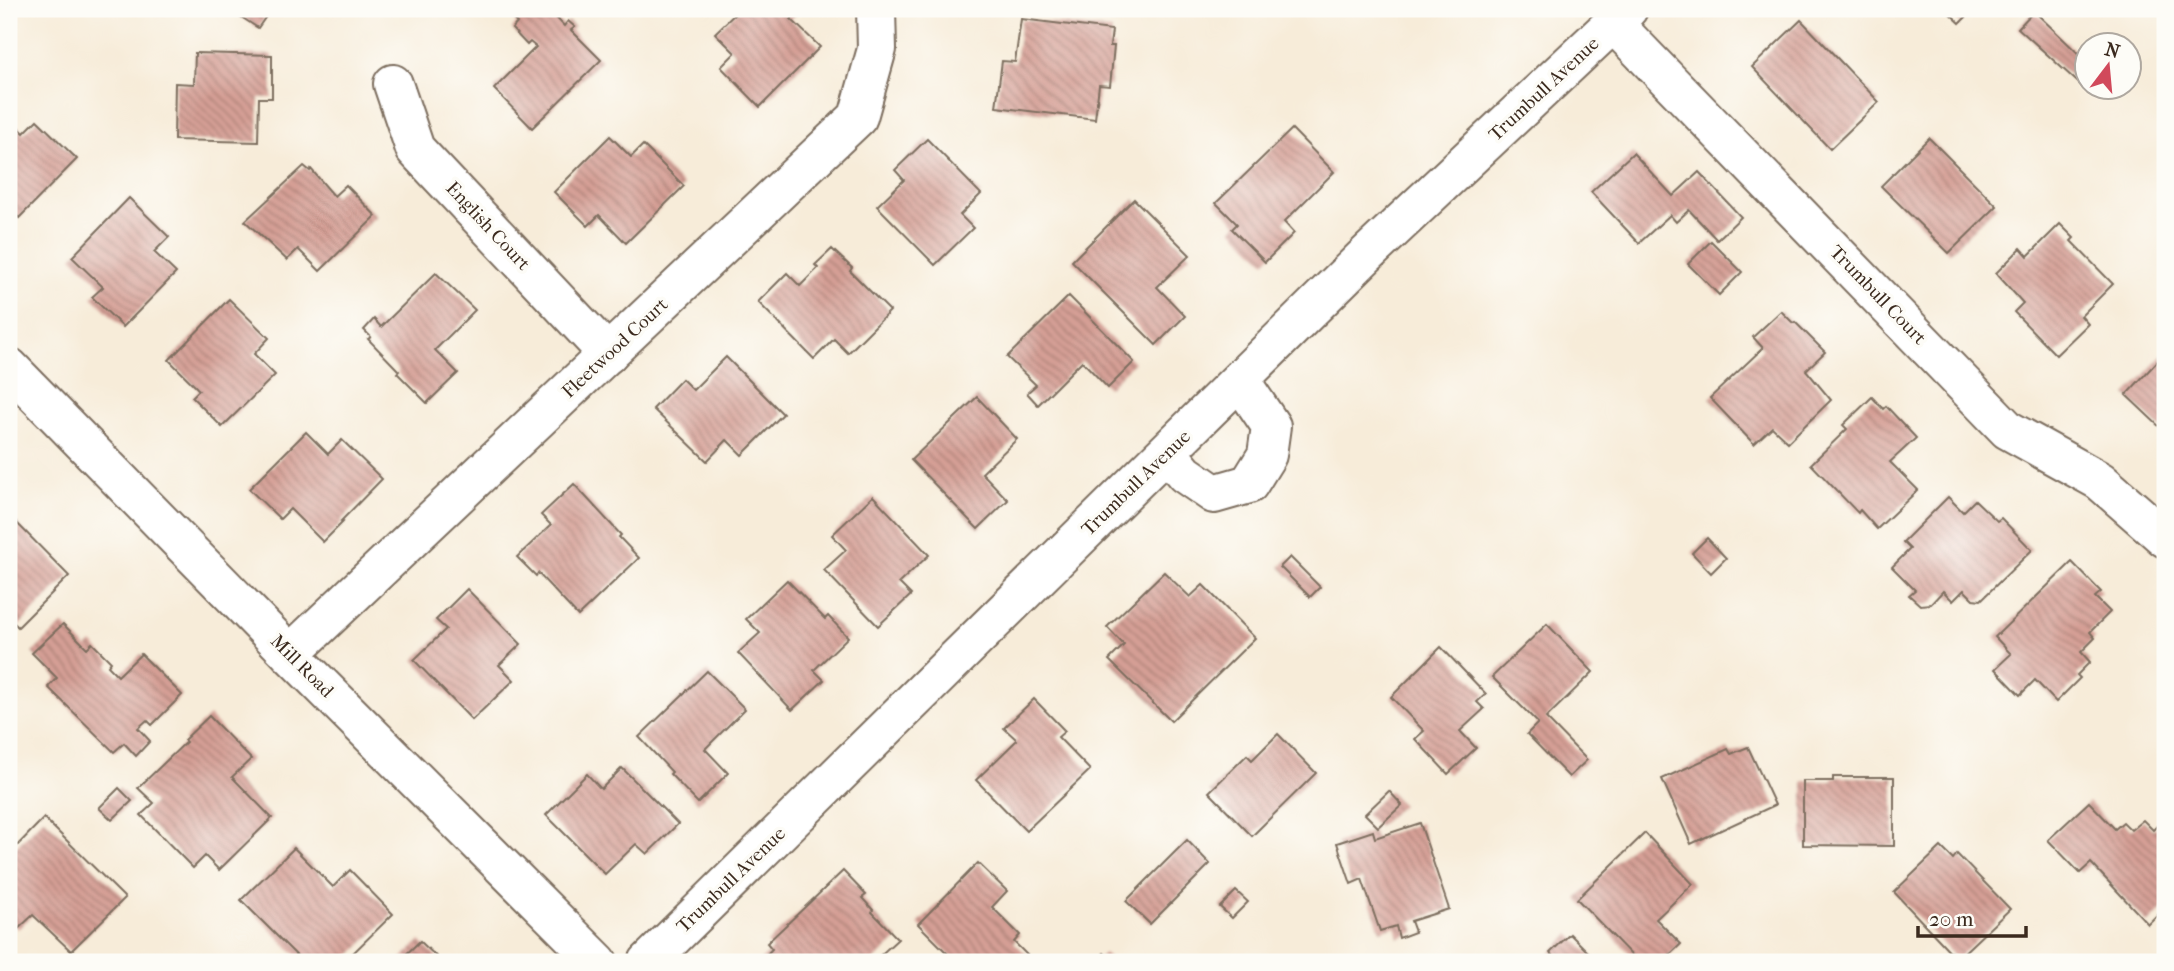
<svg xmlns="http://www.w3.org/2000/svg" width="2174" height="971" font-family="'IM FELL French Canon',serif">
	<style>
		.building { fill: url(#building-back-hatch) }
		.lines { fill: none; stroke-linecap: round; stroke-linejoin: round }
		.minor-casing { stroke: #7d6e5f; stroke-width: 42 }
		.minor { stroke: #fff; stroke-width: 38 }
		.labels { text-anchor: middle; dominant-baseline: central; stroke-width: 7; stroke-linejoin: round; paint-order: stroke }
		.street-label { font-size: 19px; fill: #3b2a1e; stroke: #fdfcf7 }
	</style>
	<defs>
		<pattern id="building-back-hatch" width="6" height="6" patternUnits="userSpaceOnUse" patternTransform="scale(1.75)"><rect width="6" height="6" fill="#d59f95"/><path d="M-1 5l2 2M0 0l6 6M5-1l2 2" fill="none" stroke="#ae8279"/></pattern>
	</defs>
	<rect width="100%" height="100%" fill="#fdfcf7"/>
	<filter id="ink" filterUnits="userSpaceOnUse"><feTurbulence type="fractalNoise" baseFrequency=".0143" numOctaves="2"/><feDisplacementMap in="SourceGraphic" scale="14" xChannelSelector="R" yChannelSelector="G"/><feConvolveMatrix kernelMatrix="1 2 1 2 8 2 1 2 1" color-interpolation-filters="sRGB"/></filter>
	<filter id="wash" filterUnits="userSpaceOnUse"><feTurbulence type="fractalNoise" baseFrequency=".00686" numOctaves="4" result="noise"/><feDisplacementMap in="SourceGraphic" scale="28" xChannelSelector="R" yChannelSelector="G"/><feGaussianBlur stdDeviation="1.57" result="paint"/><feColorMatrix in="noise" values="0 0 0 0 0 0 0 0 0 0 0 0 0 0 0 0 0 1.4 0 .05"/><feComposite in="paint" operator="in"/></filter>
	<g filter="url(#wash)">
		<rect width="100%" height="100%" fill="#f7ecd9"/>
		<g id="blocks">
			<g class="building">
				<path d="M229,9H271L258,28Z"/>
				<path d="M526,9H554L551,12L564,26L568,21L575,27L571,30L601,60L532,128L494,89L536,47L530,42L527,45L512,29L517,23L514,20Z"/>
				<path d="M740,9H801L791,19L820,47L760,107L721,67L735,53L715,33Z"/>
				<path d="M1945,9H1974L1960,23Z"/>
				<path d="M2034,11L2086,61V84L2083,87L2018,28Z"/>
				<path d="M1021,19L1112,30L1110,46H1114L1110,86L1099,85L1095,119L996,107L1002,61L1015,62Z"/>
				<path d="M1801,20L1879,102L1830,149L1752,67Z"/>
				<path d="M195,53L272,55V98H259L258,142L174,140L175,83L194,84Z"/>
				<path d="M9,118L24,133L37,120L77,159L19,218L9,208Z"/>
				<path d="M1292,129L1334,172L1284,222L1294,233L1265,262L1232,229L1237,224L1216,203Z"/>
				<path d="M610,136L631,157L643,145L684,186L626,243L599,215L588,226L554,192Z"/>
				<path d="M1929,138L1997,206L1949,253L1881,186Z"/>
				<path d="M927,139L981,194L960,215L973,228L935,265L877,206L904,180L895,170Z"/>
				<path d="M1633,153L1673,196L1699,172L1741,217L1717,240L1689,210L1676,222L1670,215L1639,243L1591,192Z"/>
				<path d="M304,166L310,171L311,169L334,196L346,185L376,216L320,271L298,249L287,260L245,221Z"/>
				<path d="M129,198L169,237L154,252L176,273L123,327L92,297L103,287L72,257Z"/>
				<path d="M1134,199L1190,255L1157,287L1185,316L1156,345L1072,261Z"/>
				<path d="M2060,224L2074,238L2071,241L2113,284L2081,316L2088,324L2056,355L2014,312L2023,303L1996,273L2021,248L2028,256Z"/>
				<path d="M1711,241L1742,272L1719,295L1688,264Z"/>
				<path d="M832,249L852,268L850,271L890,311L848,353L834,339L814,359L758,302L787,273L800,286L818,268L815,265Z"/>
				<path d="M436,273L475,310L435,350L458,373L427,403L397,373L399,371L368,339L371,337L364,330L374,319L381,327Z"/>
				<path d="M1069,296L1134,362L1108,388L1082,361L1038,405L1027,393L1036,385L1007,357Z"/>
				<path d="M229,299L269,338L254,354L275,375L222,427L192,397L199,390L169,360Z"/>
				<path d="M1781,311L1793,323L1795,322L1825,352L1806,370L1831,400L1788,442L1772,427L1754,444L1710,398L1763,348L1753,337Z"/>
				<path d="M2165,353V432L2126,395Z"/>
				<path d="M726,357L783,414L742,455L727,440L707,461L653,409L682,379L693,390Z"/>
				<path d="M977,397L1017,439L982,473L1008,500L978,529L911,460Z"/>
				<path d="M1872,397L1883,409L1886,406L1916,438L1890,462L1918,490L1877,529L1860,510L1858,513L1811,464L1847,429L1843,425Z"/>
				<path d="M306,432L328,454L342,440L382,479L341,521L343,522L323,542L290,509L280,519L249,489Z"/>
				<path d="M574,484L621,535L619,537L639,558L578,616L538,573L536,576L517,557L551,525L541,515Z"/>
				<path d="M873,496L929,555L899,583L911,595L878,626L824,570L846,550L832,535Z"/>
				<path d="M1948,497L1963,512L1975,500L1997,521L2001,518L2032,550L1981,600L1973,599L1964,590L1953,601L1943,591L1931,604L1920,605L1909,595L1915,590L1892,567L1910,549L1903,542Z"/>
				<path d="M9,515L69,576L18,627L9,618Z"/>
				<path d="M1707,538L1726,558L1711,573L1692,553Z"/>
				<path d="M1290,557L1320,587L1310,597L1280,567Z"/>
				<path d="M2072,562L2101,592L2095,597L2110,612L2090,632L2095,638L2081,652L2090,662L2077,675L2080,678L2056,702L2035,680L2020,695L1995,669L2011,654L1995,637Z"/>
				<path d="M1164,572L1190,597L1203,585L1255,638L1171,721L1109,660L1124,645L1107,627Z"/>
				<path d="M787,580L825,619L828,616L848,637L814,670L824,680L792,710L738,653L760,633L746,619Z"/>
				<path d="M467,589L521,644L499,665L514,680L472,720L414,660L446,629L436,620Z"/>
				<path d="M63,624L87,648L92,643L111,662L108,666L118,676L141,654L182,695L152,725L147,720L138,728L150,741L136,756L124,743L114,752L48,687L57,678L32,653Z"/>
				<path d="M1547,624L1593,672L1546,718L1587,760L1569,777L1527,734L1538,723L1492,677Z"/>
				<path d="M1441,647L1486,694L1477,702L1484,709L1460,731L1476,748L1448,774L1415,739L1424,731L1391,697Z"/>
				<path d="M707,671L745,709L705,749L728,773L698,803L670,774L672,772L639,737Z"/>
				<path d="M1034,699L1065,731L1058,737L1090,770L1026,831L976,780L1017,740L1004,728Z"/>
				<path d="M209,716L251,759L232,777L272,818L219,870L205,856L193,868L141,815L154,803L138,788L186,742L184,740Z"/>
				<path d="M1278,734L1316,773L1252,836L1209,792L1247,755L1252,760Z"/>
				<path d="M1748,747L1775,805L1691,844L1662,779L1728,749L1731,754Z"/>
				<path d="M622,768L678,824L647,854L636,844L605,874L546,815L587,774L601,789Z"/>
				<path d="M1833,777H1894V846L1803,845V781H1833Z"/>
				<path d="M119,788L132,801L112,820L99,808Z"/>
				<path d="M1389,791L1402,805L1378,827L1365,814Z"/>
				<path d="M2089,802L2115,829L2123,822L2131,830L2143,820L2153,830L2161,822L2165,826V907L2148,924L2091,863L2080,873L2048,840Z"/>
				<path d="M44,818L125,898L71,951L33,915L18,929L9,920V854Z"/>
				<path d="M1420,823L1449,909L1411,921L1415,932L1399,938L1396,926L1380,931L1362,879L1351,884L1337,843L1373,831L1375,838Z"/>
				<path d="M1645,833L1693,884L1656,919L1681,944L1662,962H1638L1577,899Z"/>
				<path d="M1187,840L1210,864L1150,924L1126,901Z"/>
				<path d="M1941,847L1953,859L1957,854L2010,909L1957,959L1894,892Z"/>
				<path d="M294,848L333,887L350,870L393,914L344,962H303L241,900Z"/>
				<path d="M978,863L1007,891L992,907L1020,935L1014,942L1034,962H956L918,924Z"/>
				<path d="M843,871L866,895L862,898L873,910L872,912L898,939L873,962H759L772,949L767,943Z"/>
				<path d="M1236,891L1248,902L1232,918L1220,907Z"/>
				<path d="M1570,934L1598,962H1558L1550,953Z"/>
				<path d="M420,941L442,962H398Z"/>
				<path d="M1104,953L1114,962H1094Z"/>
			</g>
		</g>
	</g>
	<g filter="url(#ink)">
		<use href="#blocks" fill-opacity="0" stroke="#7d6e5f" stroke-width="2"/>
		<g class="lines">
			<defs>
				<g id="minor">
					<path d="M1614,24L2008,430L2100,481L2165,538"/>
					<path d="M393,84L415,149L608,354"/>
					<path d="M9,367L290,654L598,962"/>
					<path d="M1167,452L1185,474L1214,494L1249,484L1267,455L1271,426L1240,380"/>
					<path d="M290,654L858,117L877,49L876,9"/>
					<path d="M648,962L1364,257L1628,9"/>
				</g>
			</defs>
			<use href="#minor" class="minor-casing"/>
			<use href="#minor" class="minor"/>
		</g>
	</g>
	<g class="labels">
		<g class="street-label">
			<text transform="translate(1544 89) rotate(-43)">Trumbull Avenue</text>
			<text transform="translate(488 226) rotate(47)">English Court</text>
			<text transform="translate(1878 295) rotate(46)">Trumbull Court</text>
			<text transform="translate(615 348) rotate(-43)">Fleetwood Court</text>
			<text transform="translate(1136 483) rotate(-44)">Trumbull Avenue</text>
			<text transform="translate(302 666) rotate(45)">Mill Road</text>
			<text transform="translate(731 880) rotate(-44)">Trumbull Avenue</text>
		</g>
	</g>
	<rect width="2174" height="971" fill="none" stroke="#fdfcf7" stroke-width="35"/>
	<g transform="translate(2108 66) rotate(16)"><circle r="33" fill="#fdfcf7" stroke="#afa8a0" stroke-width="2"/>
	<path d="M0-5L12 26L0 18L-12 26Z" fill="#d1495b"/>
	<text y="-10" font-size="19" font-weight="bold" text-anchor="middle" fill="#3b2a1e">N</text>
	</g>
	<path d="M1918 926v10h108v-10" fill="none" stroke="#3b2a1e" stroke-width="3.5"/>
	<text x="1929" y="926" font-size="21" fill="#3b2a1e" stroke="#fdfcf7" stroke-width="5" paint-order="stroke">20 m</text>
</svg>
